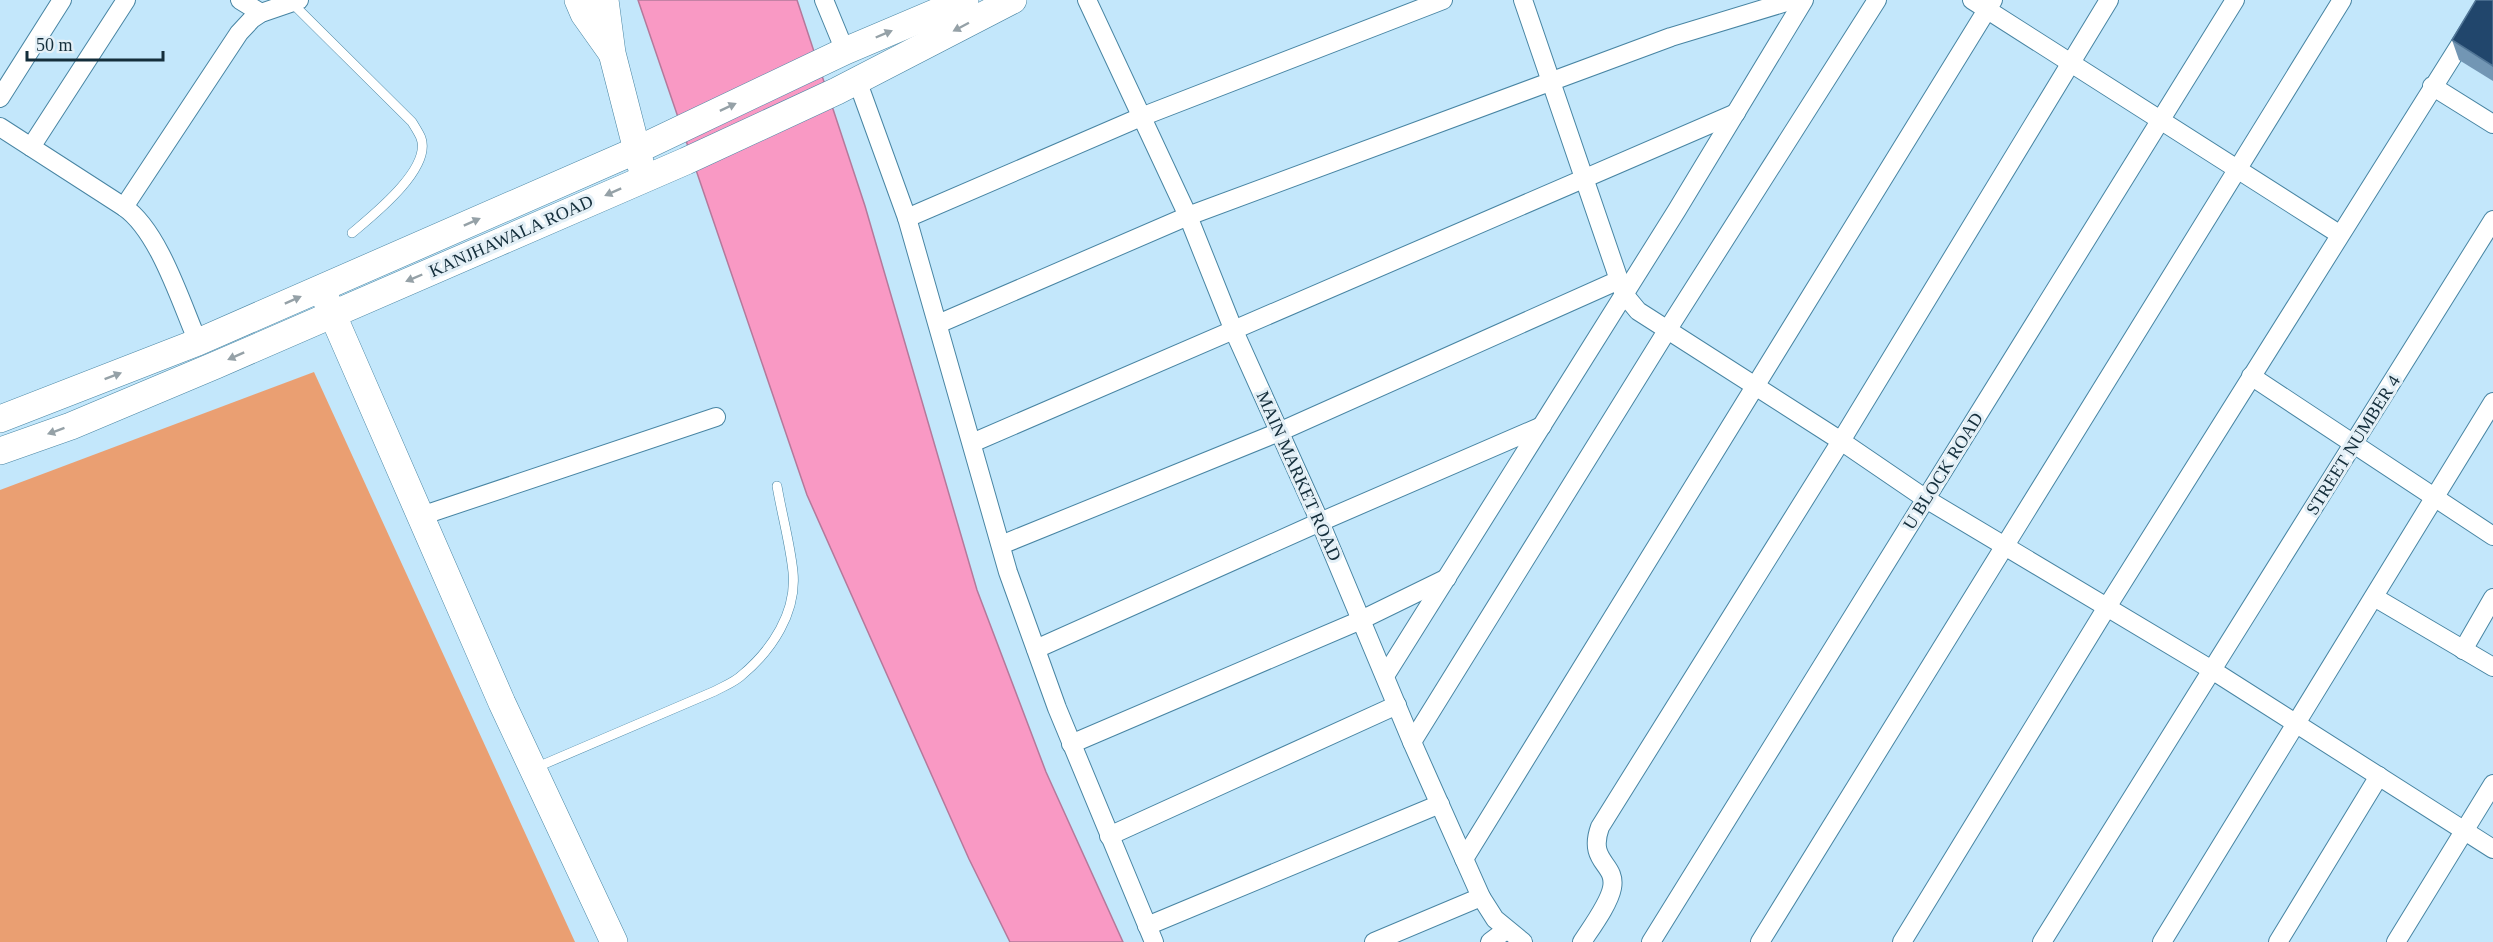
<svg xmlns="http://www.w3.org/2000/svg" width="2493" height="942" font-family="Georgia,serif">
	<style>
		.green { fill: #ea9f72 }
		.water { fill: #f999c4; stroke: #b4799b; stroke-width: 1.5 }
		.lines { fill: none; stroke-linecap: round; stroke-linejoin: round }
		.lane-casing { stroke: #4885a3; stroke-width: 10 }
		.street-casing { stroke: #4885a3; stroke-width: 20 }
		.secondary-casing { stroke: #4885a3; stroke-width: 28 }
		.lane { stroke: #fff; stroke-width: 9 }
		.street { stroke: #fff; stroke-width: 18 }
		.secondary { stroke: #fff; stroke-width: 27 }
		.wall { fill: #7296b4 }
		.building { fill: #21466c; stroke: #527697; stroke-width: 1.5 }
		.oneway { fill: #95a1a7 }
		.labels { text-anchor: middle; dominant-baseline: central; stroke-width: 6; stroke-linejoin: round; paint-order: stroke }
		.street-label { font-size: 18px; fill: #142e3b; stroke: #e4f0f7 }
	</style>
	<rect width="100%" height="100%" fill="#c3e7fb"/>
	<path class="green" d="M314,372L575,942H0V490Z"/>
	<path class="water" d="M638,0H797L865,206L977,590L1046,772L1123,942H1010L969,859L807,495Z"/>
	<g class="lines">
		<defs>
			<g id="lane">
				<path d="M292,3L412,122C415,127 419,133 421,138C432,169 372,216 352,233"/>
				<path d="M535,768L715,691C724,686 735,682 742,675C772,650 797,612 793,572C790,543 782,515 777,486"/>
			</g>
			<g id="street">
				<path d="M240,0L261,13"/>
				<path d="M824,0L845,51"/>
				<path d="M1087,0L1188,216L1234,331L1320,522L1412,742L1481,897L1495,919L1523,942"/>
				<path d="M1523,0L1619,280L1624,294L1638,311L1841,441L1926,499L2212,670L2493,849"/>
				<path d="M1972,0L2339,234"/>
				<path d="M857,80L907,218L1008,572L1057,708L1154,942"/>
				<path d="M2432,86L2493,124"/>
				<path d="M0,98L62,0"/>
				<path d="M0,127L124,207C159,231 181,303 198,342"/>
				<path d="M31,147L126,0"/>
				<path d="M124,207L239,33L252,19L261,13L299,0"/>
				<path d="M907,218L1141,117L1443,0"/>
				<path d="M938,324L1188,216L1671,37L1793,0"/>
				<path d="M2251,376L2493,536"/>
				<path d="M972,443L1736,113"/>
				<path d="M421,516L716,417"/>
				<path d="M1001,545L1279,432L1619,280"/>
				<path d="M2374,597L2493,667"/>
				<path d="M1036,649L1320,522L1542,426"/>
				<path d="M2463,650L2493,598"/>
				<path d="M1385,676L1677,210L1804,0"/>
				<path d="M1412,742L1668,329L1877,0"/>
				<path d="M1071,744L1361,620L1447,578"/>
				<path d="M1109,836L1397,705"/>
				<path d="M1464,859L1993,0"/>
				<path d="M1147,926L1440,804"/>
				<path d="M1374,942L1481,897"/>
				<path d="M1490,942L1506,930"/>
				<path d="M1582,942C1591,928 1609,904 1612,888C1617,863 1587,863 1600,827L1841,441L2109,0"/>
				<path d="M1651,942L2235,0"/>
				<path d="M1760,942L2342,0"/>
				<path d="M1902,942L2107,607L2488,0"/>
				<path d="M2042,942L2493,220"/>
				<path d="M2162,942L2493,402"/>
				<path d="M2278,942L2379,776"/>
				<path d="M2396,942L2493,784"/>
			</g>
			<g id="secondary">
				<path d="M578,0L584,14L611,52"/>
				<path d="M605,0L612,53L641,166"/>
				<path d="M325,297L502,703L614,942"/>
				<path d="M0,419L198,342L637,150L845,51L965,0"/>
				<path d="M0,451L71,426L216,365L686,161L837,91L1013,0"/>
			</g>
		</defs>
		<use href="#lane" class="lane-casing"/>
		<use href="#street" class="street-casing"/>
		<use href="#secondary" class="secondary-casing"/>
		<use href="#lane" class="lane"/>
		<use href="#street" class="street"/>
		<use href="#secondary" class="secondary"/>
	</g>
	<path class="wall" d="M2493,0V81L2459,60L2452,40Z"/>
	<path class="building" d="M2476,0H2493V66L2452,40Z"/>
	<defs><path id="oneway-solid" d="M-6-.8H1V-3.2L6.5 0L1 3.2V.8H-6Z" transform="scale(1.5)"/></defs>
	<g class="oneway">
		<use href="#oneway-solid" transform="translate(961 27) rotate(152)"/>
		<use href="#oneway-solid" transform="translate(884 34) rotate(-23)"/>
		<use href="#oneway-solid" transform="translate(728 107) rotate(-25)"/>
		<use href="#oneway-solid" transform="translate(613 192) rotate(156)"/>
		<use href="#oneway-solid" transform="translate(472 222) rotate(-24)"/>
		<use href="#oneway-solid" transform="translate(414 278) rotate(157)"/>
		<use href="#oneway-solid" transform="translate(293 300) rotate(-24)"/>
		<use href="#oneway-solid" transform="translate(236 356) rotate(156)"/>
		<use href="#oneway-solid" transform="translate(113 376) rotate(-21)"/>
		<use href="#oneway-solid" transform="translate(56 431) rotate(160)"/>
	</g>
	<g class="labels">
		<g class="street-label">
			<text transform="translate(511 236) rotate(-24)">KANJHAWALA ROAD</text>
			<text transform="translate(2353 445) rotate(-58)">STREET NUMBER 4</text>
			<text transform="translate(1943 471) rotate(-58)">U BLOCK ROAD</text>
			<text transform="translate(1299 476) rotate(66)">MAIN MARKET ROAD</text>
		</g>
	</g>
	<path d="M27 51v9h136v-9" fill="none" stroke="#142e3b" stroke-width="3"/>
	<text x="36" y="51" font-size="18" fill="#142e3b" stroke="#e4f0f7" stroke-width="4.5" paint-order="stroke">50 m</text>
</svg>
